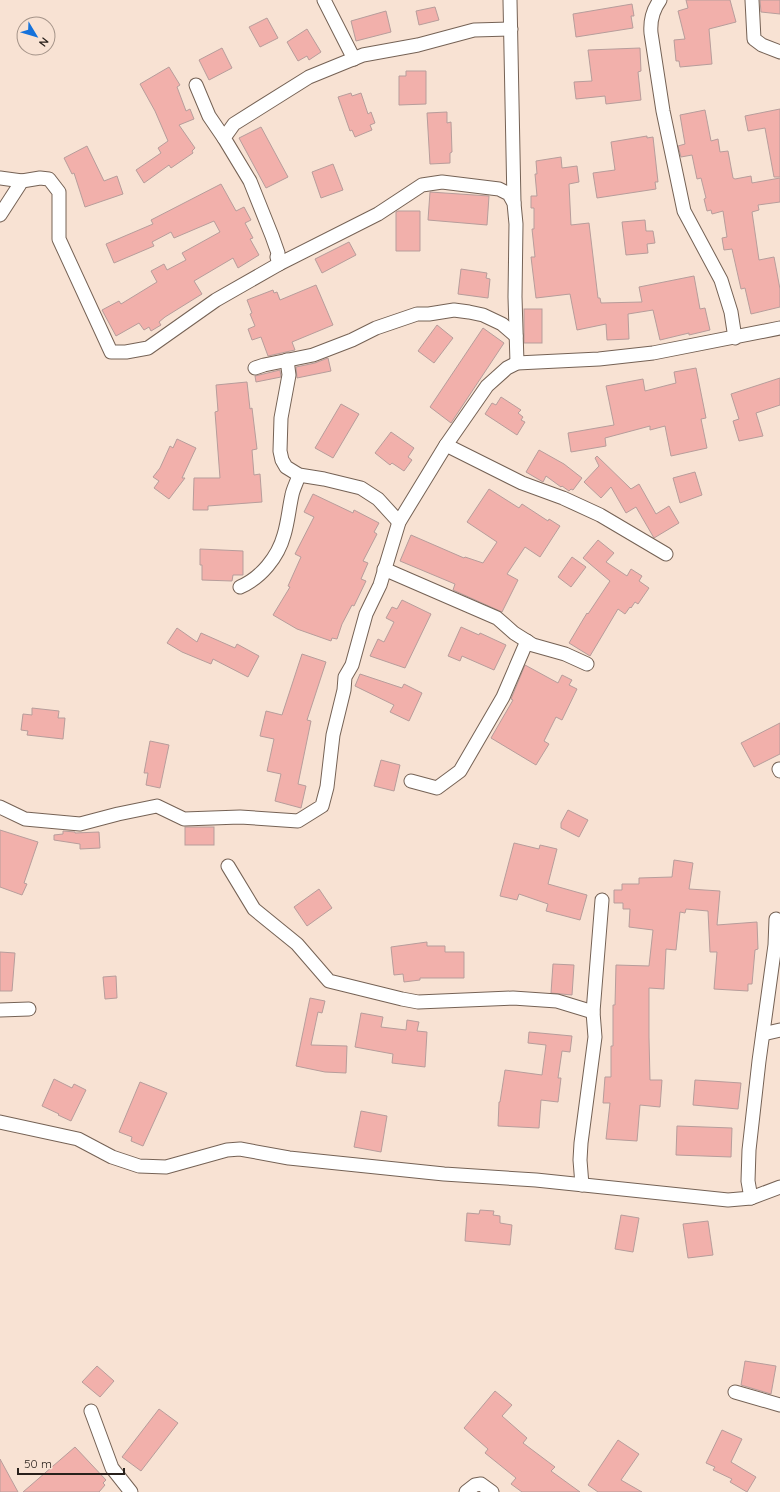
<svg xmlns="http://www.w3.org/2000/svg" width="780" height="1492" font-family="Quicksand,sans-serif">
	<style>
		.building { fill: #f2b0ab; stroke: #b79d9b }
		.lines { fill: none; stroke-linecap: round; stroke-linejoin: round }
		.street-casing { stroke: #756255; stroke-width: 15 }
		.street { stroke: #fff; stroke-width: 13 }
	</style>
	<rect width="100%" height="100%" fill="#f8e2d3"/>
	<g class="building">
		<path d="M686,0H730L736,22L709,29L712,64L680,67L679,61H676L674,40L685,39L678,11L688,8Z"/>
		<path d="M760,0H780V14L761,12Z"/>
		<path d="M632,4L634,16H631L633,28L576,37L573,14Z"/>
		<path d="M435,7L439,20L419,25L416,11Z"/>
		<path d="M386,11L391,32L356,41L351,21Z"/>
		<path d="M267,18L278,38L260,47L249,27Z"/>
		<path d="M307,29L321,52L309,60L307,56L298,61L287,42Z"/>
		<path d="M222,48L232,68L209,80L199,60Z"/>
		<path d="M640,48L641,71L638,72L641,100L606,104L605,96L576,99L574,82L592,81L588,50Z"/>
		<path d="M169,67L180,85L177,87L186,111L190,109L194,119L179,125L195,148L192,151L193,153L171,168L169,165L144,183L136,170L161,153L158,148L168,141L155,111L140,84Z"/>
		<path d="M406,71H426V104L399,105V76H406Z"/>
		<path d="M351,93L352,96L361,93L368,114L371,112L375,123L370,125L372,130L355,137L352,130L350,131L338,97Z"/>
		<path d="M780,109V177H774L765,128L748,131L745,116Z"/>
		<path d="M705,110L711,141L718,139L720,152L728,151L733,178L735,179L751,176L752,183L780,178V202L758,205L759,210L752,212L759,260L774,257L780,289V307L751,314L745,288L741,289L732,249L724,250L722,238L727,237L723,211L712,214L711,210L707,211L704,199L706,198L701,178L697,179L692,155L681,157L678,146L685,144L680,115Z"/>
		<path d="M447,112V123L451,122L452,152L450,153V163L430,164L427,113Z"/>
		<path d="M261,127L288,177L266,188L239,138Z"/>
		<path d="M647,136V138L653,137L658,182H655L656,189L597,198L593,173L615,170L611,142Z"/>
		<path d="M87,146L104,181L117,176L123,194L85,207L74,173L72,174L64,158Z"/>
		<path d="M561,157L562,168L577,166L579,182L569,184L571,225L589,223L598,298H600L601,303L642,302L639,287L694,276L700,309L705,308L710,330L689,335V333L660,340L653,310L628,314L629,339L607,340L606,324L577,330L570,294L536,298L531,257H535L532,229H534V208H531V196H537L535,174H537L536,161Z"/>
		<path d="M333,164L343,190L321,198L312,172Z"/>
		<path d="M221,184L236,211L244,207L251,220L245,223L253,238L250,239L259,255L238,268L233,258L194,281L202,294L165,317L159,322L161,325L151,331L149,327L144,330L139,323L116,336L102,310L119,301L121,304L157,282L151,271L164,264L167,270L186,260L182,253L220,232L214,221L174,238L171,232L152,242L154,246L114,263L106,244L153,224L151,220Z"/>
		<path d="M430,192L489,196L487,225L428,220Z"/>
		<path d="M398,211H420V251H396V212Z"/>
		<path d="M645,220L646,231H653L655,243L647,244L648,253L626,255L622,222Z"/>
		<path d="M349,242L356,255L322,273L315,259Z"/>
		<path d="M461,269L487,273L486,278L490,279L488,298L458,294Z"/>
		<path d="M316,285L333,325L292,342L295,350L268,356L261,337L252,340L248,329L255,326L250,314L252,313L247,300L273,290L274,293L277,292L280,300Z"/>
		<rect x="524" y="309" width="18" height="34"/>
		<path d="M437,325L453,338L434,363L418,351Z"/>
		<path d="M483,328L504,343L451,423L430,407Z"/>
		<path d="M328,358L331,371L297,378L296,367L315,363Z"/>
		<path d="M696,368L706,418L701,419L707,448L671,456L665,426L650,430V426L605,438L606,446L571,452L568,433L614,425L606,386L643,379L645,391L676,383L674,372Z"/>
		<path d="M280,370L281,377L256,382L255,376Z"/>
		<path d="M780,378V405L756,413L763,436L739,441L733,421L739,419L731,394Z"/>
		<path d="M247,382L250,409L252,408L257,449L252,450L254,475L260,474L262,502L208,506V510H193L194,478H220L215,412L218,411L216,385Z"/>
		<path d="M501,397L521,410L518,413L523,417L521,420L525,422L517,435L485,414L492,403L496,405Z"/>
		<path d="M341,404L359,414L333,458L315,448Z"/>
		<path d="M391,432L414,448L408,457L412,460L404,471L392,463L390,465L375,453Z"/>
		<path d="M177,439L196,448L182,478H185L169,499L154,488L159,481L153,477L160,468L170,446L173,448Z"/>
		<path d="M539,450L564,464L582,478L573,490L571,489L569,491L562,486L561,487L546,476L543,482L526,472Z"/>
		<path d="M597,456L631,489L639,484L656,514L669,506L679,523L654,538L636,507L626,513L611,487L601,498L584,482L599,466L595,458Z"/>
		<path d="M695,472L702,495L680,503L673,478Z"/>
		<path d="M489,489L519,508L522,504L548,521L549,519L560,526L540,557L525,547L507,574L518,580L502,612L453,590L455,584L400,561L411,535L464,558L465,557L483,563L497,542L467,522Z"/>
		<path d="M313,494L353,513L354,510L379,523L374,532L377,534L363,561L368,563L361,579L366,581L354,606L352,605L342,624L337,639L332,638L331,641L297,629L273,615L290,587L288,586L301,557L295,554L314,517L304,512Z"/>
		<path d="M598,540L614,553L606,562L627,576L631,569L642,576L639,581L649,588L638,604L635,602L631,608L630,607L625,614L618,609L590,656L569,643L587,613L588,614L610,581L583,558Z"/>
		<path d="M200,549L243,551V575H233L232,581L202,580V565H200Z"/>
		<path d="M572,557L586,567L571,587L558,577Z"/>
		<path d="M402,600L431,614L405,668L370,656L378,639L384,642L394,622L386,618L392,607L397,609Z"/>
		<path d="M461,627L479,635L480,633L506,645L494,670L462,656L460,661L448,656Z"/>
		<path d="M177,628L197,642L201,633L235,648L237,644L259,656L248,677L213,659L211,664L182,652L167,643Z"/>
		<path d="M302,654L326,662L307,720L311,721L298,784L306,786L301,808L275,801L281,774L267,771L274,739L260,736L266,711L282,715Z"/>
		<path d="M525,665L558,683L562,675L572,680L569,685L577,689L562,720L556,717L544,741L549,744L536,765L491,738L513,700L511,699Z"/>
		<path d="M360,674L402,688L404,684L422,693L409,721L390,712L394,705L355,686Z"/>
		<path d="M32,708L59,711L58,718H65L63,739L27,735L28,731L21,730L23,714L32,715Z"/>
		<path d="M780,723V754L754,767L741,743Z"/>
		<path d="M150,741L169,745L160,788L146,785L148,773H144Z"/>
		<path d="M381,760L400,765L394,791L374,786Z"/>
		<path d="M568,810L588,820L579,837L561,828V823Z"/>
		<rect x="185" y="827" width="29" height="18"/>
		<path d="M0,830L38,842L24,883L27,884L22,895L0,887Z"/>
		<path d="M63,831L75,832V833L99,832L100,848L80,849V844L54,840V835L63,834Z"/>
		<path d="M514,843L539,849L540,845L557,849L548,884L587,895L580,920L546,911L548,904L519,894L517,900L500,896Z"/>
		<path d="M674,860L693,863L689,889L720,891L717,925L757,922L758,949L755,950L752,984H748V991L714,989L717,952H710L708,911L686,909L685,913L680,912L676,950L666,949L664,989L649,988V1038L650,1080H662L660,1107L640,1105L637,1141L606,1139L610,1103H603L605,1077H611V1046H613V1005H615L616,965L649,966L653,930L629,927L630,909H623V903H614V890H622V884H639V878L672,877Z"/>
		<path d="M319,889L332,908L307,926L294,907Z"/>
		<path d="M427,942V946H445V952H464V978H420V980L404,982L403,974L394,975L391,947Z"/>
		<path d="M0,952L15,953L12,991H0Z"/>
		<path d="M553,964L574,965L572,995L551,993Z"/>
		<path d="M116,976L117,998L105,999L103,977Z"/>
		<path d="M310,998L325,1001L322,1013L318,1012L311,1045L347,1046L346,1073L325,1072L296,1066Z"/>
		<path d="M361,1013L383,1017L381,1027L406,1030L407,1020L419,1022L417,1031L427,1032L425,1067L392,1063L393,1054L355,1047Z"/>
		<path d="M529,1032L572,1036L570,1052L562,1051L558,1078H561L558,1102L541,1100L539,1128L498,1126L499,1102H500L505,1070L542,1075L546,1045L528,1043Z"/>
		<path d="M54,1079L72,1088L74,1084L86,1090L71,1121L58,1115L59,1114L42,1106Z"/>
		<path d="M695,1080L741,1083L738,1109L693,1105Z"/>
		<path d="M140,1082L167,1093L143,1146L131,1141L132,1137L119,1132Z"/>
		<path d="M361,1111L387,1116L381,1152L354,1147Z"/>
		<path d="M677,1126L732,1128L731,1157L676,1155Z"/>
		<path d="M480,1210L494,1211L493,1215L500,1216V1223L512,1225L510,1245L465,1241L467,1213L479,1214Z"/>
		<path d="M621,1215L639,1218L633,1252L615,1249Z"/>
		<path d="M708,1221L713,1255L688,1258L683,1224Z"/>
		<path d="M745,1361L776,1366L771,1394L741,1385Z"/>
		<path d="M97,1366L114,1381L100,1397L82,1382Z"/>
		<path d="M495,1391L512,1405L502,1416L527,1438L523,1443L555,1467L551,1471L580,1492H522L511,1484L516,1478L485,1453L488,1449L464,1428Z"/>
		<path d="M159,1409L178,1423L141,1471L122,1457Z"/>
		<path d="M722,1430L742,1439L731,1462L756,1477L747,1492L730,1482L732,1479L713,1470L715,1467L706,1463Z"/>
		<path d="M618,1440L639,1454L621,1480L642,1492H598L588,1485Z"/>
		<path d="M75,1447L106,1480L103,1483L105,1485L99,1492H23Z"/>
		<path d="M0,1459L18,1492H0Z"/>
	</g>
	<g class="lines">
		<defs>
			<g id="street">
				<path d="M324,0L354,59"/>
				<path d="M510,0L514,203"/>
				<path d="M660,0C652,11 650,21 651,33L663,111L684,211L721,280L731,312L735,338"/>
				<path d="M752,0L754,39L762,45L780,52"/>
				<path d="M511,29L474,30L418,45L363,55L309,77L234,124L224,138L250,181L272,236L278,253L277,257L279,264L378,214L422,185L442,182L499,189L509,194L514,203L516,224L515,297L517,363"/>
				<path d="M196,85L209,116L224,138"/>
				<path d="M0,178L22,181"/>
				<path d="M0,215L22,181L40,178L49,179L59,192V239L111,352H126L148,348L216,300L279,264"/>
				<path d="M287,360L289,375L281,418L280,451L282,460L286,467L299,475L324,479L361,488L378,499L399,522"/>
				<path d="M255,368L264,365L313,355L352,340L376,328L417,314H429L454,310L469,312L483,315L502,324L516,336"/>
				<path d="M446,445L522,483L563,498L600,515L666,554"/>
				<path d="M384,569L497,618L514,633L533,645L565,654L587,664"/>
				<path d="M240,587C261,578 278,557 284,535C288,522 289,508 292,495C293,489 297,482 299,475"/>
				<path d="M779,769L780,771"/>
				<path d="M411,781L437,788L460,771L503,697L527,641"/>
				<path d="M0,807L25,819L80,824L118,814L157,806L184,819L240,817L298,821L322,806L327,787L333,735L344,690L345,677L352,665L366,614L380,585L399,522L446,445L487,386L507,368L517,363L599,359L653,353L780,328"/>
				<path d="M228,866L254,909L297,944L329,981L402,999L418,1002L513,998L557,1001L593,1012"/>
				<path d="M0,1010L29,1009"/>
				<path d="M763,1034L780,1030"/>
				<path d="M0,1122L78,1139L112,1157L139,1166L166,1167L227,1150L240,1149L289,1158L444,1174L536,1180L728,1200L751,1198L780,1187"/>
				<path d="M582,1185L580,1160L581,1143L595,1037L593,1012L602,900"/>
				<path d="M751,1198L748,1181L749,1150L759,1061L775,945L776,919"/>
				<path d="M735,1392L780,1405"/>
				<path d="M91,1411L112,1468L131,1492"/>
				<path d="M466,1492L475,1485L481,1484L492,1492"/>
			</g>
		</defs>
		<use href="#street" class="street-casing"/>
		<use href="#street" class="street"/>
	</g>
	<g transform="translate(36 36) rotate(128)"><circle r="19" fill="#f8e2d3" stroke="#a59489"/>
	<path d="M0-3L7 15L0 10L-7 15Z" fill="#1572db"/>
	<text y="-6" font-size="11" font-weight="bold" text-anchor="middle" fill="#28201b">N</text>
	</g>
	<path d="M18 1468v6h106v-6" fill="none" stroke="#28201b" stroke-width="2"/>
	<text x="24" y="1468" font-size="12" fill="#28201b" stroke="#f8e2d3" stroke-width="3" paint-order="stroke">50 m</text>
</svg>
